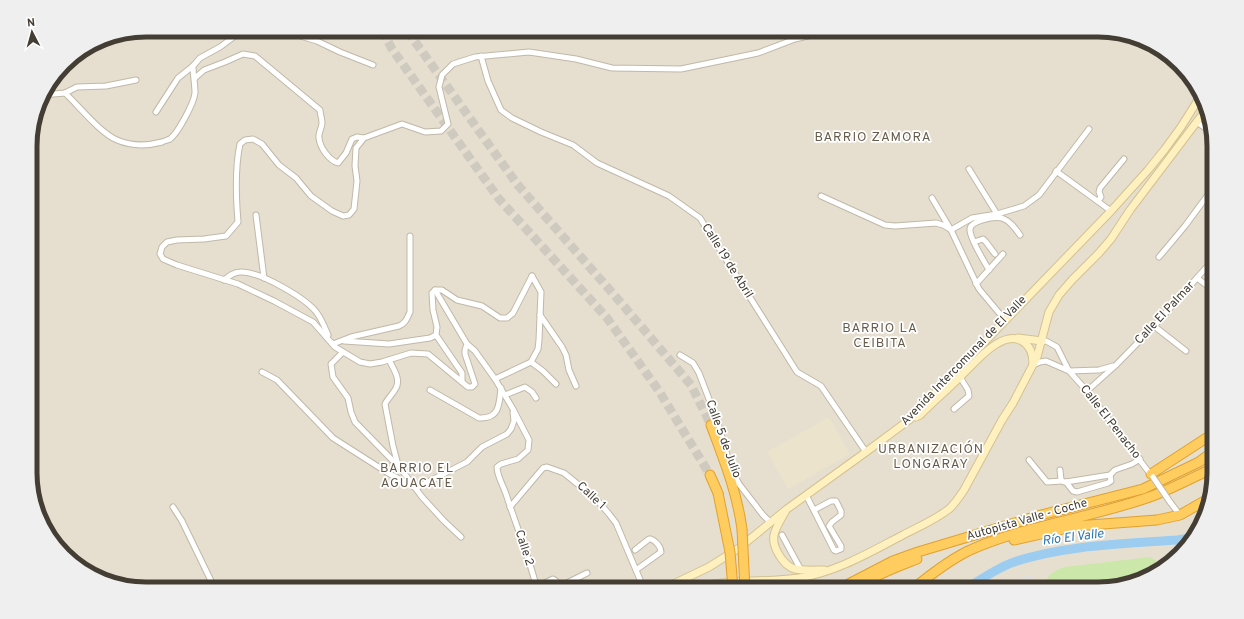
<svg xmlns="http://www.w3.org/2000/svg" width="1244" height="619" font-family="Overpass,sans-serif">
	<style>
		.residential { fill: #e6dfd0 }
		.education { fill: #ebe3cc }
		.green { fill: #cbe8aa }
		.parking { fill: #e2dfdb }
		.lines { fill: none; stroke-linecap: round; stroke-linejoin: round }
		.river { stroke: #9ccdf1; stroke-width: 9 }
		.highway-tunnel { stroke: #cfcac0; stroke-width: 9; stroke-dasharray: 9 4.5; stroke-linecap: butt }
		.street-casing { stroke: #c0b8a8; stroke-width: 7 }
		.secondary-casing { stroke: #d3c291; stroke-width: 9 }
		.highway-casing { stroke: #e0a12e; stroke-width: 11 }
		.street { stroke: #fff; stroke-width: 5 }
		.secondary { stroke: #fff0bf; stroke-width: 7 }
		.highway { stroke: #ffcc60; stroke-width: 9 }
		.street-bridge-casing { stroke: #c0b8a8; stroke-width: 7; stroke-linecap: butt }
		.highway-bridge-casing { stroke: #e0a12e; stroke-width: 11; stroke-linecap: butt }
		.street-bridge { stroke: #fff; stroke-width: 5 }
		.highway-bridge { stroke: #ffcc60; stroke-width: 9 }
		.labels { text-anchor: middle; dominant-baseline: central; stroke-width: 3.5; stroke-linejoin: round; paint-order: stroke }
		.street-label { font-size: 12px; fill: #433d33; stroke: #fff }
		.neighbourhood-label { font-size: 13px; letter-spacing: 1px; fill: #665b4a; stroke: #fff }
		.water-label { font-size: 13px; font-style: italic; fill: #2b76b0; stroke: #fff }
		.rim { fill: none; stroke: #433d33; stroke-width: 5 }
	</style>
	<rect width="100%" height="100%" fill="#f2ede3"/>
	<path class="residential" d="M146,30H1098L1149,42L1194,81L1213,131L1214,473L1202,524L1163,569L1105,589H146L95,577L54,543L31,488L30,138L42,94L69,59L102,39Z"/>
	<path class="education" d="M829,417L850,454L788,489L767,452Z"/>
	<path class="green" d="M1150,557L1165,566L1163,569L1105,589H1043C1047,575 1051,572 1064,567Z"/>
	<g class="parking">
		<path d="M1030,575L1041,584L1040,589H1005L1009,581Z"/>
		<path d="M588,580L593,589H570Z"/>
	</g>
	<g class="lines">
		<path class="river" d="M966,589C981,579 997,568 1014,562C1065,545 1123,544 1177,540L1190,538"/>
		<g class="highway-tunnel">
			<path d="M382,30L392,49L499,199L607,318L659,391L710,475"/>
			<path d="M408,30L411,36L517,184L622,304L691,385L711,425"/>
		</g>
		<defs>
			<g id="street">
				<path d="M281,30L317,41L340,52L373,65"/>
				<path d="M481,56L488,81L501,110L512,118L541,132L573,145L597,163L669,196L700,218L797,372L821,386L866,452"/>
				<path d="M195,78L204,70L225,62L243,54L255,56L320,110C320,114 322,118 322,123C322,128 318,133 319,138C320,148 329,160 338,163L346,153L352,139L357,137L364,138"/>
				<path d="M65,93C79,106 100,133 117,140C131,146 147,146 162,142C164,141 168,140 170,139C178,133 194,103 195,93C195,84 193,75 193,66L200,58L220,47L243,30"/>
				<path d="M42,95L65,93L77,87L106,86L136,80"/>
				<path d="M156,112L178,78L193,66"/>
				<path d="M1198,123L1213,133"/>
				<path d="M969,169L997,214"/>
				<path d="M1056,171L1111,211"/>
				<path d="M821,196L885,225L895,226L936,223L943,225L950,229"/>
				<path d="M932,198L951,230L979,289L1005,320"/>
				<path d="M1098,201L1101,197L1099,192L1100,188L1124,159"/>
				<path d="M256,215L264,278"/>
				<path d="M951,230L972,218L997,214L1024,206L1039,195L1089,129"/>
				<path d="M974,242L983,239L986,242L995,254"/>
				<path d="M1159,257L1185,226L1213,188"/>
				<path d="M989,270C984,261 970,239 970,230C969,221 994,216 1002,218C1010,221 1015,228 1020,235"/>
				<path d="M1197,278L1213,290"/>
				<path d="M224,280C229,276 234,272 240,272C259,271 306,298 317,313C322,320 325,328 328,335"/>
				<path d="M976,284L1003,254"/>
				<path d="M435,290L467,344"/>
				<path d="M540,315L562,347L566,355L569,370L576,386"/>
				<path d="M1154,326L1186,351"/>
				<path d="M436,335L462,373V382"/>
				<path d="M344,341L389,344L430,338L436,335L437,327L433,310L432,293L435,290H442L457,300L482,306L500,318H507L513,313L532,276"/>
				<path d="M1042,341H1046L1057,347L1069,371L1087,391L1151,475"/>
				<path d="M332,343L333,344L351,337L399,326C406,323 407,318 410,312V236"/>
				<path d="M343,352L331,364L333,377L348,398L351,412L355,422L397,465"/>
				<path d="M680,355L693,363L699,373L717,420L731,469L739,484L763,515L770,522"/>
				<path d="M389,360C393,368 401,379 396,388C393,394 388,398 385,404L393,446L398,465L422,497L444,521L461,537"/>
				<path d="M531,362L543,371L556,384"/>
				<path d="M1033,365L1040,362L1046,361L1069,371L1099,370L1113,366"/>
				<path d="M262,372L277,380L333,438L388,473L416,488L467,462L482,447L507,434L511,429L514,421L513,412"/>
				<path d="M495,379L531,362L538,349L539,340L541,292L532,276"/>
				<path d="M430,390L479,418C500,419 499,404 501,388"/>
				<path d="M1087,391L1116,365L1154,326L1213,260"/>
				<path d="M505,395L525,387L532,392L536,398"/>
				<path d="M954,409L969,396L968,390L960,377"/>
				<path d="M1029,460L1047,482L1062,481"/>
				<path d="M1060,470L1061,480L1064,482H1066L1110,475L1115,470L1132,464L1140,459"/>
				<path d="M1066,482L1073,491L1077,492L1108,483L1111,481L1110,475"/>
				<path d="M806,495L834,550L836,551L841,549V546L829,526L832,522L841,515V511L836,501H831L814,510"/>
				<path d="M1170,502L1180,515"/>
				<path d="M173,507L182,521L215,589"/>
				<path d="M510,507L543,468L547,467L564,473L596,499L609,514L616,523L644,589"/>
				<path d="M782,535L801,570"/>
				<path d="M635,550L649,539H651C656,541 661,547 661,552L636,570"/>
				<path d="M537,587L553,579L556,581L559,587L587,573"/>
				<path d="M537,589C529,557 516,525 506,494C503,485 497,476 497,467L501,464L518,459L528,450L529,440L513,409L495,379L475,351L467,344L465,350V354L475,384L472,387H468L428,354L411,353L382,362L370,364L360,362L335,347L313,322L274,301L238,284L177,265L163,259L160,254L162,247L167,242L177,240L204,239L226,236L238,222C236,198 235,167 240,144L245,140L253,139L262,144L279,165L296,178L311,196L332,211L343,216L349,215L354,209L357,181L355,166L356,148L364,138L402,124L425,132L441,131L448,124L439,87L442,75L453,64L475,57L529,52L576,59L612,68L681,69L758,53L795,39L832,30"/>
			</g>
			<g id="secondary">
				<path d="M1018,338L1042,341"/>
				<path d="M916,417L920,415C933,402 947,390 960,377C974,364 1001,329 1022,341C1031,346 1033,355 1033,364"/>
				<path d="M785,512C774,531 768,539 781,558C785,563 789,568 795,569C804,571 815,570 824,570"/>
				<path d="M663,589L709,567L739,548L787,509L866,452L909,420L1111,211L1148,170L1165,149L1181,127L1200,97"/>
				<path d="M693,589C727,578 764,583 799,578C837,572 870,552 903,535C918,527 935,520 949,509C955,504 959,497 964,490L1002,420L1013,403L1037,357L1049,312L1059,295L1072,280L1099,253L1111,239L1130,210L1205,111"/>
			</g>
			<g id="highway">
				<path d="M711,425C724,460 737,492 742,529"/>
				<path d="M1151,474L1214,433"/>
				<path d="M710,475L718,493"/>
				<path d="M1014,540L1076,526L1157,520L1180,515L1208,499"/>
				<path d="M839,589L893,561L918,552L1041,515L1143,489L1199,462L1214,451"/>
				<path d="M855,589C872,576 897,567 917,559"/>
				<path d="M913,589C930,575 948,561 968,551C1028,524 1094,518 1155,495C1173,488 1190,479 1207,471L1214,466"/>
			</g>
		</defs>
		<use href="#street" class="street-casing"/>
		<use href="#secondary" class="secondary-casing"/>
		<use href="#highway" class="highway-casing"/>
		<use href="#street" class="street"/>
		<use href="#secondary" class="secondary"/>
		<use href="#highway" class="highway"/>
		<defs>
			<path id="street-bridge" d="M1153,477L1170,502"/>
			<g id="highway-bridge">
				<path d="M718,493L730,552L733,589"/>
				<path d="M742,529L745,589"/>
			</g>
		</defs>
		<use href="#street-bridge" class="street-bridge-casing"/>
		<use href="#highway-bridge" class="highway-bridge-casing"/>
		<use href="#street-bridge" class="street-bridge"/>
		<use href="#highway-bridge" class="highway-bridge"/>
	</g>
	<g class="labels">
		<g class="street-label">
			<text transform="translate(727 261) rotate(58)">Calle 19 de Abril</text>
			<text transform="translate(1165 313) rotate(-47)">Calle El Palmar</text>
			<text transform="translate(964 361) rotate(-46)">Avenida Intercomunal de El Valle</text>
			<text transform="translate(1110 422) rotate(52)">Calle El Penacho</text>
			<text transform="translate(723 439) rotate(70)">Calle 5 de Julio</text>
			<text transform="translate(591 496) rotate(43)">Calle 1</text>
			<text transform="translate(1027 520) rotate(-16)">Autopista Valle - Coche</text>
			<text transform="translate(524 548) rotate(72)">Calle 2</text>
		</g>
		<g class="neighbourhood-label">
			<text x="873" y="138">BARRIO ZAMORA</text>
			<text x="880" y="329">BARRIO LA<tspan x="880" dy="15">CEIBITA</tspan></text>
			<text x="931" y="450">URBANIZACIÓN<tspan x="931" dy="15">LONGARAY</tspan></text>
			<text x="417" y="469">BARRIO EL<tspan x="417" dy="15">AGUACATE</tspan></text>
		</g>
		<g class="water-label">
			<text transform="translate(1073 538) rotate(-7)">Río El Valle</text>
		</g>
	</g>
	<path d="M0 0H1244V619H0ZM146 37H1098A109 109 0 0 1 1207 146V473A109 109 0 0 1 1098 582H146A109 109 0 0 1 37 473V146A109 109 0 0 1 146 37Z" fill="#f0efef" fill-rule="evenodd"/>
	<path class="rim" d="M146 37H1098A109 109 0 0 1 1207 146V473A109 109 0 0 1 1098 582H146A109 109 0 0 1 37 473V146A109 109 0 0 1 146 37Z"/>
	<g transform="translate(32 32) rotate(354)" stroke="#ffffff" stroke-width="3" paint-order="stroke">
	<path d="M0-3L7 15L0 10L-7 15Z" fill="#433d33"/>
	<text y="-6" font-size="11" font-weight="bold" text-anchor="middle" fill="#433d33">N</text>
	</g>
</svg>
